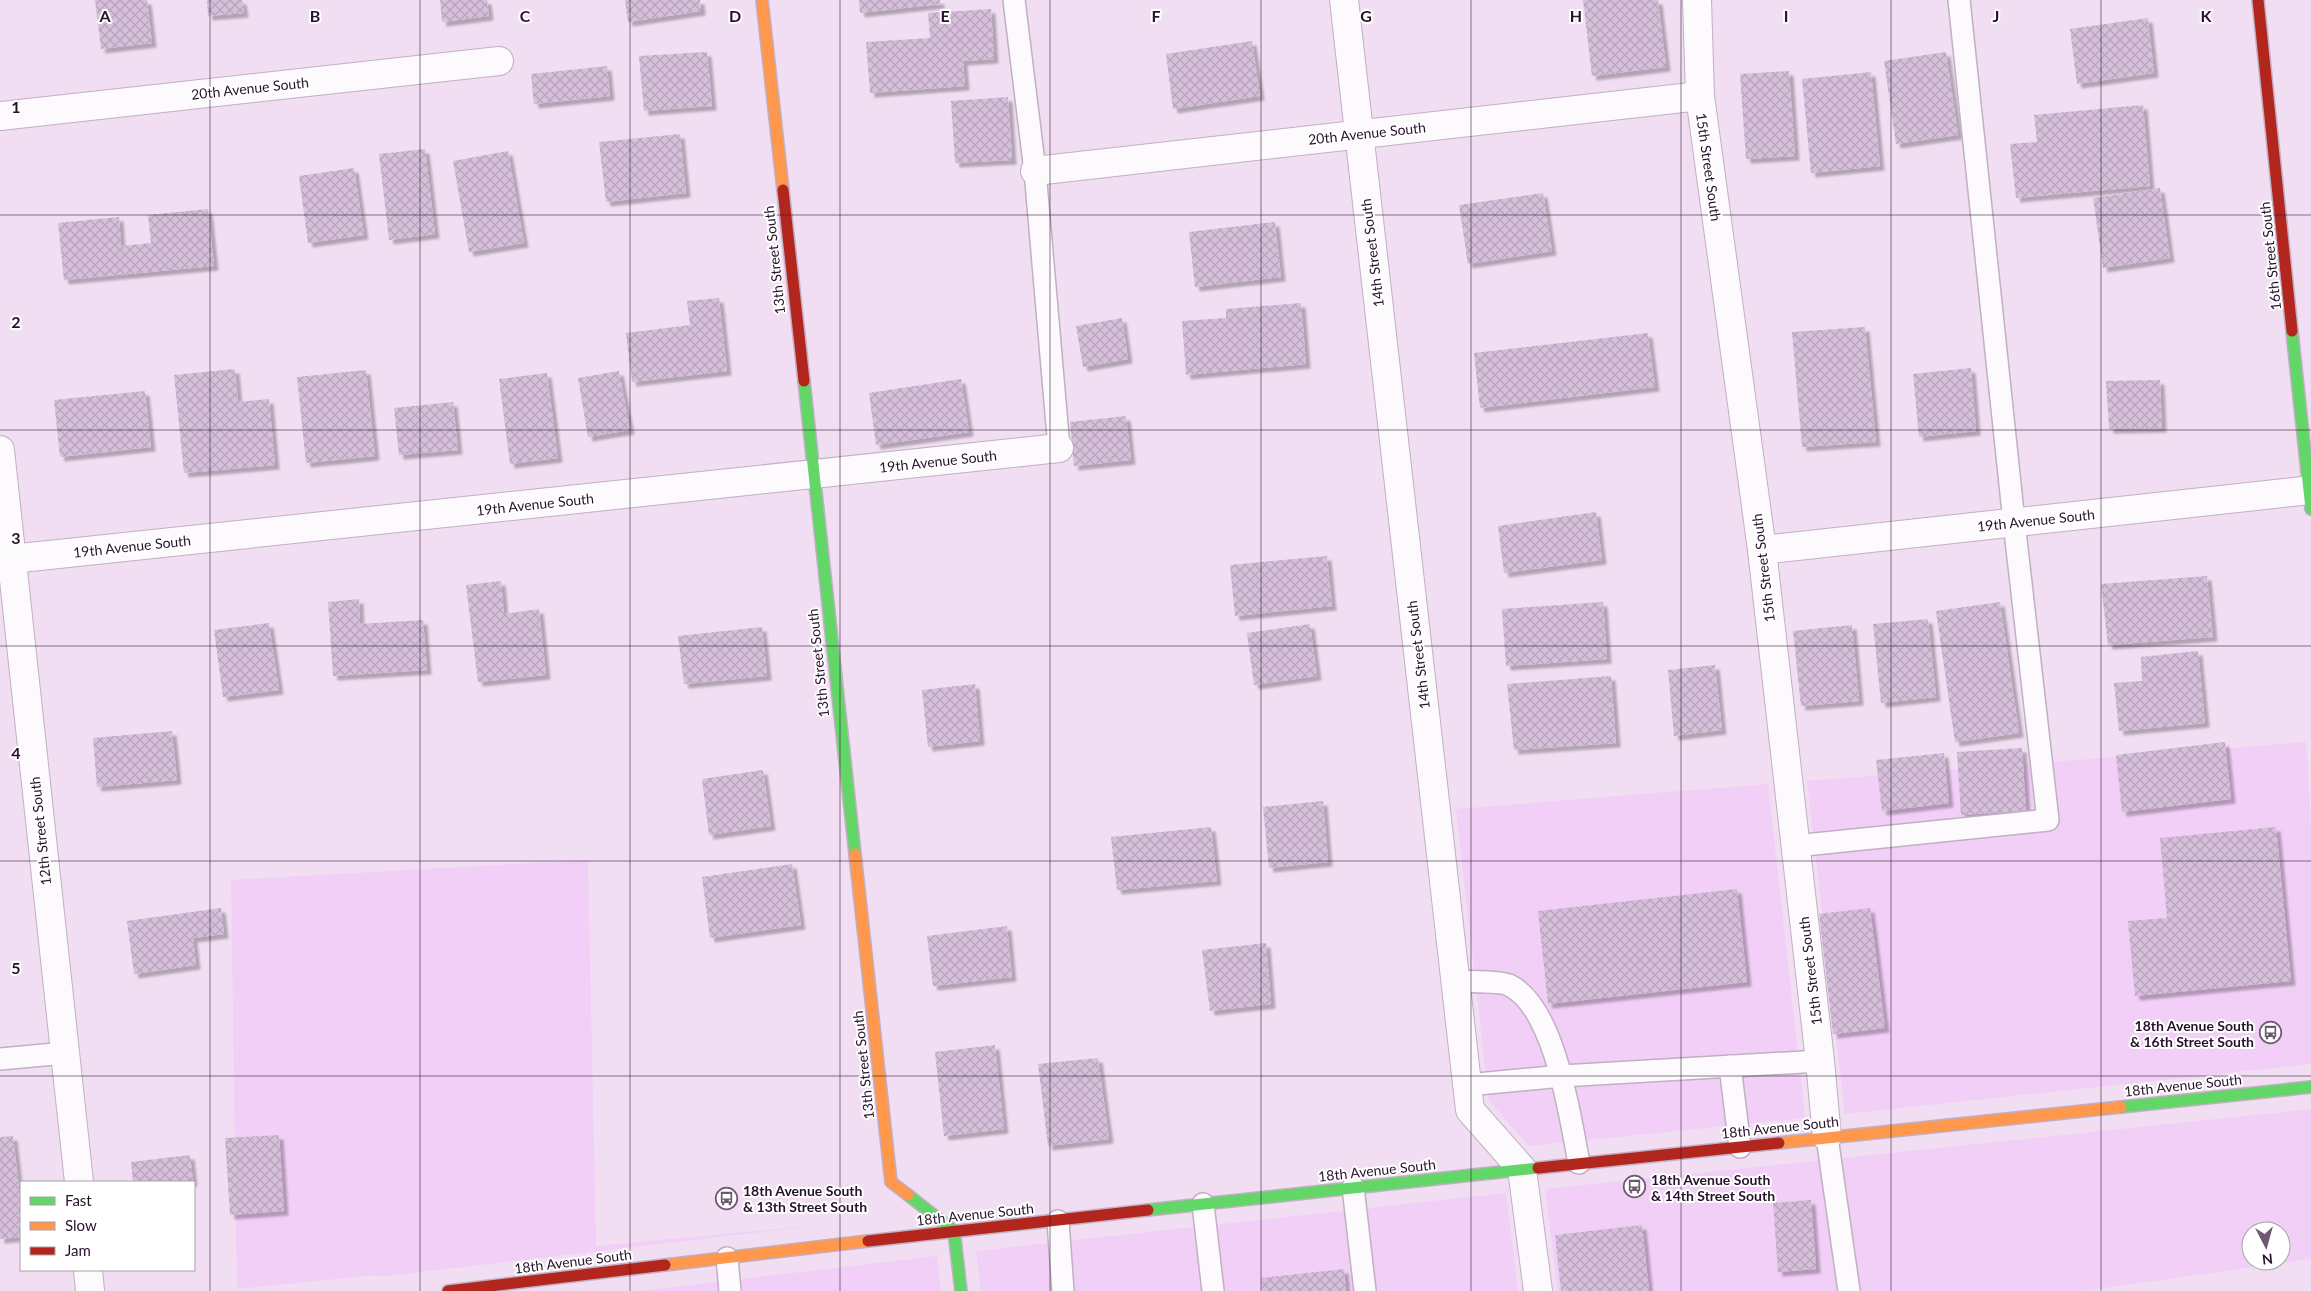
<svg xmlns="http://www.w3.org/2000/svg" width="2311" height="1291" font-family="Lato,sans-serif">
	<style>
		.built { fill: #f2cff7; fill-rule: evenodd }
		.building { fill: url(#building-cross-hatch); filter: url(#shadow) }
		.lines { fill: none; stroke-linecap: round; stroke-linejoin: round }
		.lane-casing { stroke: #c1afc3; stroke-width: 24 }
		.street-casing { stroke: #c1afc3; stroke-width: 30 }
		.fast-casing { stroke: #c1afc3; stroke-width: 14 }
		.slow-casing { stroke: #c1afc3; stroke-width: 14 }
		.jam-casing { stroke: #c1afc3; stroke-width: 14 }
		.lane { stroke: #fdfafd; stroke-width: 21 }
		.street { stroke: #fdfafd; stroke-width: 28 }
		.fast { stroke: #63d668; stroke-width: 11 }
		.slow { stroke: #ff974d; stroke-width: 11 }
		.jam { stroke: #b3261e; stroke-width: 11 }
		.grid { fill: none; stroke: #26122a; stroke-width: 1; stroke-opacity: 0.55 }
		.labels { text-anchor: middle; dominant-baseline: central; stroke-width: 4; stroke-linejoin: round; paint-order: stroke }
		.street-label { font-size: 14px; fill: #26122a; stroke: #fff }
		.poi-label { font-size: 14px; font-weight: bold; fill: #26122a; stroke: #fff; text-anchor: start }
		.grid-label { font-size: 16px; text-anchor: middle; font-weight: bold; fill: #26122a; stroke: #fff; stroke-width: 4; stroke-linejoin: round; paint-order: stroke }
	</style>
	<defs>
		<pattern id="building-cross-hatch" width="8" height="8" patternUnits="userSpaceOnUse" patternTransform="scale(1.25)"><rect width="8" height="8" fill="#d6bfda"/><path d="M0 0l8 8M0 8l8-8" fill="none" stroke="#b8a3bb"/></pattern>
		<filter id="shadow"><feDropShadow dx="4.5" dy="4.5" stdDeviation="1" flood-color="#0004"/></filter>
	</defs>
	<rect width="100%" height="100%" fill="#f1def3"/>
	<g class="built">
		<path d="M2306,742L2311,824V1064L1845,1114L1807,781Z"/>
		<path d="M1768,784L1805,1118L1529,1146L1489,1101L1456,809Z"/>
		<path d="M588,860L596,1246L831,1224L378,1277L376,1275L237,1289L231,880Z"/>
		<path d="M2311,1109V1259L2083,1291H1558L1545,1189ZM2251,1231H2281V1261H2251Z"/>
		<path d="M1506,1193L1518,1291H981L976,1251Z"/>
		<path d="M937,1256L941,1291H639Z"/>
	</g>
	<g class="building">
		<path d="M95,0H147L152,43L101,49Z"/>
		<path d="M207,0H242L244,13L208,16Z"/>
		<path d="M440,0H487L489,16L442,22Z"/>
		<path d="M625,0H700L701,11L628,22Z"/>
		<path d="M859,0H940V4L860,13Z"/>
		<path d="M1583,0H1658L1666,67L1592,76Z"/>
		<path d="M991,9L994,59L963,61L965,86L870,93L866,42L930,38L928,13Z"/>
		<path d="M2148,18L2154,73L2077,84L2070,29Z"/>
		<path d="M1252,41L1260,96L1173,109L1166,54Z"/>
		<path d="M707,52L712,106L644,111L639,56Z"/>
		<path d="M1946,52L1958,135L1896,144L1884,61Z"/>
		<path d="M607,66L610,96L534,104L531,74Z"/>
		<path d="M1789,71L1795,156L1746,159L1740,74Z"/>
		<path d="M1871,72L1880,166L1811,173L1802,79Z"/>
		<path d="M1008,97L1012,160L955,163L951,101Z"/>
		<path d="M2143,105L2150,186L2016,198L2010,144L2037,142L2034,115Z"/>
		<path d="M680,134L686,193L606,202L599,142Z"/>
		<path d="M425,149L435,234L389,240L379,154Z"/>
		<path d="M508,151L524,243L469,252L453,161Z"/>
		<path d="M354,168L364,235L308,243L299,176Z"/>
		<path d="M2160,188L2170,258L2103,268L2093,198Z"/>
		<path d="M1543,193L1552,251L1468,264L1459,205Z"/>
		<path d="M208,209L214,266L64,280L58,223L119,217L121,246L151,243L148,215Z"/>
		<path d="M1275,222L1281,277L1195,287L1189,232Z"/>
		<path d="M719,298L727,371L632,382L626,333L690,325L687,301Z"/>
		<path d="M1301,303L1306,364L1186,375L1182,321L1226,318V309Z"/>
		<path d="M1122,318L1128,359L1083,367L1076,326Z"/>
		<path d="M1865,327L1876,442L1802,447L1792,332Z"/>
		<path d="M1648,333L1655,387L1480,408L1474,353Z"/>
		<path d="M1971,368L1976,431L1919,437L1913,374Z"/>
		<path d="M235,369L238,402L269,399L275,465L184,473L174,375Z"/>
		<path d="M366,370L375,456L306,463L297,377Z"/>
		<path d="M619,371L630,430L588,437L578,378Z"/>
		<path d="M547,373L558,458L510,464L499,379Z"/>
		<path d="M961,379L969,432L876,445L869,393Z"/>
		<path d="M2160,380L2162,428L2109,429L2106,381Z"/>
		<path d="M145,391L151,447L60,457L54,400Z"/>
		<path d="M453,402L458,450L399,455L394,408Z"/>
		<path d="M1126,416L1131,460L1074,466L1070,422Z"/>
		<path d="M1596,512L1602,560L1504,573L1498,526Z"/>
		<path d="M1327,556L1332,606L1235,616L1230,565Z"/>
		<path d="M2207,576L2213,637L2108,645L2101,584Z"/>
		<path d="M501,581L504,614L539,609L546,675L478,682L466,585Z"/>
		<path d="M359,599L360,624L423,620L427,670L333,676L328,602Z"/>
		<path d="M1603,602L1607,659L1506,666L1502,609Z"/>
		<path d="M2000,602L2019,733L1955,742L1936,611Z"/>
		<path d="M1928,619L1936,697L1881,703L1873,624Z"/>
		<path d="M269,623L279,690L223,697L214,630Z"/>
		<path d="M1310,624L1317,676L1254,685L1247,633Z"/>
		<path d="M1852,625L1859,701L1801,706L1793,631Z"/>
		<path d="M762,627L767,676L684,684L678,636Z"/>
		<path d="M2198,651L2205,723L2119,731L2114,683L2142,681L2141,657Z"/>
		<path d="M1715,665L1722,730L1674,736L1668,670Z"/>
		<path d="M1611,676L1616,743L1514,750L1507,684Z"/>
		<path d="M975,684L980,741L928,747L922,690Z"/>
		<path d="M172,731L177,780L97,787L93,738Z"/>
		<path d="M2225,742L2231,799L2122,812L2116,755Z"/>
		<path d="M2022,748L2026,811L1961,815L1957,752Z"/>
		<path d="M1944,753L1949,803L1882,811L1876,760Z"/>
		<path d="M763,770L771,826L709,835L702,779Z"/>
		<path d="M1323,801L1328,862L1269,868L1263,807Z"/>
		<path d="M1211,827L1217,881L1117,890L1111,837Z"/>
		<path d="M2276,827L2291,981L2135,996L2128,921L2167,918L2160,838Z"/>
		<path d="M792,864L801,925L710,938L702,877Z"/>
		<path d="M1737,889L1747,982L1548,1004L1538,911Z"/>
		<path d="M221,908L224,934L193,938L196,965L134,974L127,921Z"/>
		<path d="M1870,908L1885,1028L1833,1034L1819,914Z"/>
		<path d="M1007,926L1012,977L933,986L927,936Z"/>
		<path d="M1266,943L1271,1004L1210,1011L1202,950Z"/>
		<path d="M995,1045L1004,1129L944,1136L935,1052Z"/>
		<path d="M1098,1058L1109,1139L1048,1146L1038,1064Z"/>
		<path d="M279,1135L284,1211L230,1215L225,1138Z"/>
		<path d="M13,1136L21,1205V1237L0,1239V1137Z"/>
		<path d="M190,1155L193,1182H133L131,1162Z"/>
		<path d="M1811,1200L1816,1269L1778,1272L1773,1203Z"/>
		<path d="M1642,1225L1649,1291H1561L1555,1235Z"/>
		<path d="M1344,1269L1346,1291H1262L1261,1278Z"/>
	</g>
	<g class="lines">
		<defs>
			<g id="lane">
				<path d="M1014,0L1035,171L1059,448"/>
				<path d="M1795,846L2048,820L2014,522L1959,0"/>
				<path d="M1456,981C1466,982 1501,981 1509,985C1555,1007 1570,1117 1579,1163"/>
				<path d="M0,1059L65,1053"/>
				<path d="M1730,1066L1740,1147"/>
				<path d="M1467,1085L1562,1076L1820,1061"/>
				<path d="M1827,1137L1849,1291"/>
				<path d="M1353,1187L1365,1291"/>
				<path d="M1203,1204L1213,1291"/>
				<path d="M1058,1221L1063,1291"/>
				<path d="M727,1258L730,1291"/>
			</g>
			<g id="street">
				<path d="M1344,0L1470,1110L1522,1169L1538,1291"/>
				<path d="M1697,0L1700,96L1762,550L1820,1061L1827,1137"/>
				<path d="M0,116L499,61"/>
				<path d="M1035,171L1700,96"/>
				<path d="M0,450L79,1182"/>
				<path d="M1762,550L2311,490"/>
				<path d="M11,559L1059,448"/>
				<path d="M88,1270L90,1291"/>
			</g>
			<g id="fast">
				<path d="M2292,331L2311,509"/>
				<path d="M804,381L855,854"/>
				<path d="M2121,1107L2311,1087"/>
				<path d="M908,1195L954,1231L961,1291"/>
				<path d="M1148,1210L1538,1168"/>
			</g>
			<g id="slow">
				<path d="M762,0L783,190"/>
				<path d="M855,854L891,1182L908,1195"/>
				<path d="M1779,1143L2121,1107"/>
				<path d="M665,1265L868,1241"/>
			</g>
			<g id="jam">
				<path d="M2258,0L2292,331"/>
				<path d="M783,190L804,381"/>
				<path d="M1538,1168L1779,1143"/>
				<path d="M868,1241L1148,1210"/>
				<path d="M448,1291L665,1265"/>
			</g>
		</defs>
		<use href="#lane" class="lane-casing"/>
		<use href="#street" class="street-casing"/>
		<use href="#fast" class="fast-casing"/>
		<use href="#slow" class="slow-casing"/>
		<use href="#jam" class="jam-casing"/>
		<use href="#lane" class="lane"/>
		<use href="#street" class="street"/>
		<use href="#fast" class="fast"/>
		<use href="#slow" class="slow"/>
		<use href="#jam" class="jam"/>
	</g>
	<path class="grid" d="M210,0V1291M420,0V1291M630,0V1291M840,0V1291M1050,0V1291M1261,0V1291M1471,0V1291M1681,0V1291M1891,0V1291M2101,0V1291M0,215H2311M0,430H2311M0,646H2311M0,861H2311M0,1076H2311"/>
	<defs>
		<symbol id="bus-ring" viewBox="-11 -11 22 22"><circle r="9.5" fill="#fff" stroke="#6d5970" stroke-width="1.5"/><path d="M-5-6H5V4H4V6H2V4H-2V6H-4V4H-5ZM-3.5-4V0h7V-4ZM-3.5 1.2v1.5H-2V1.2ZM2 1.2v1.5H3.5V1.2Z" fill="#6d5970"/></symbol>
	</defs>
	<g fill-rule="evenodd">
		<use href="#bus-ring" x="2258" y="1020" width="25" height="25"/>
		<use href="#bus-ring" x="1622" y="1174" width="25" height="25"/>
		<use href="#bus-ring" x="714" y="1186" width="25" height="25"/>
	</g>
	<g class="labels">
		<g class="street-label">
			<text transform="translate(250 88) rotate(-6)">20th Avenue South</text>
			<text transform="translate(1367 133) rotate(-6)">20th Avenue South</text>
			<text transform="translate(1709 167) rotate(82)">15th Street South</text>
			<text transform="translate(1372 253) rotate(-97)">14th Street South</text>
			<text transform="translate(2270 256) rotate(-96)">16th Street South</text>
			<text transform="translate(774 260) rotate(-96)">13th Street South</text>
			<text transform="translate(938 461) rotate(-6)">19th Avenue South</text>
			<text transform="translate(535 504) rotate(-6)">19th Avenue South</text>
			<text transform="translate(2036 520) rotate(-6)">19th Avenue South</text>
			<text transform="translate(132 546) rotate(-6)">19th Avenue South</text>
			<text transform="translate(1763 568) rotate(-97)">15th Street South</text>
			<text transform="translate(1418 655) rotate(-97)">14th Street South</text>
			<text transform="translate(818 663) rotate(-96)">13th Street South</text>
			<text transform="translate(40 831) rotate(-96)">12th Street South</text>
			<text transform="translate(1810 971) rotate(-97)">15th Street South</text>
			<text transform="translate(863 1065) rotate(-96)">13th Street South</text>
			<text transform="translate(2183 1085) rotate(-6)">18th Avenue South</text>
			<text transform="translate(1780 1127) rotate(-6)">18th Avenue South</text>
			<text transform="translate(1377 1170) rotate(-6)">18th Avenue South</text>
			<text transform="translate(975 1214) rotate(-6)">18th Avenue South</text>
			<text transform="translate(573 1261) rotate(-7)">18th Avenue South</text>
		</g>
		<g class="poi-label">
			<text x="2254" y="1025" text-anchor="end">18th Avenue South<tspan x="2254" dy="16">&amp; 16th Street South</tspan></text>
			<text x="1651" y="1179">18th Avenue South<tspan x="1651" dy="16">&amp; 14th Street South</tspan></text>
			<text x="743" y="1190">18th Avenue South<tspan x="743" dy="16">&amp; 13th Street South</tspan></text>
		</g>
	</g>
	<g class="grid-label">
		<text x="105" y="22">A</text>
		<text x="315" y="22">B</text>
		<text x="525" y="22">C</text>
		<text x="735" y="22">D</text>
		<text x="945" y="22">E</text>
		<text x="1156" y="22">F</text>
		<text x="1366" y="22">G</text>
		<text x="1576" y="22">H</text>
		<text x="1786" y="22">I</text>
		<text x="1996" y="22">J</text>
		<text x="2206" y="22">K</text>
		<text x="16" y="113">1</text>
		<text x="16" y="328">2</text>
		<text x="16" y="544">3</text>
		<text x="16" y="759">4</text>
		<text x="16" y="974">5</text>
	</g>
	<rect x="20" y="1181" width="175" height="90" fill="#ffffff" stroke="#a8a0aa"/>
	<rect x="30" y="1197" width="25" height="8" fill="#63d668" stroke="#a8a0aa"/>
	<text x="65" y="1206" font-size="15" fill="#26122a">Fast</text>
	<rect x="30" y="1222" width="25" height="8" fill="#ff974d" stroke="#a8a0aa"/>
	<text x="65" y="1231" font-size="15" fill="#26122a">Slow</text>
	<rect x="30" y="1247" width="25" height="8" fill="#b3261e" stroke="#a8a0aa"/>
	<text x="65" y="1256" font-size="15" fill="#26122a">Jam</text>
	<g transform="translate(2266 1246) rotate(174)"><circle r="24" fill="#ffffff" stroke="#a8a0aa"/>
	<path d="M0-4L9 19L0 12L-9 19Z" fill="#6d5970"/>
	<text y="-8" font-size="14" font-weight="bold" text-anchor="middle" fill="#26122a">N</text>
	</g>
</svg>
